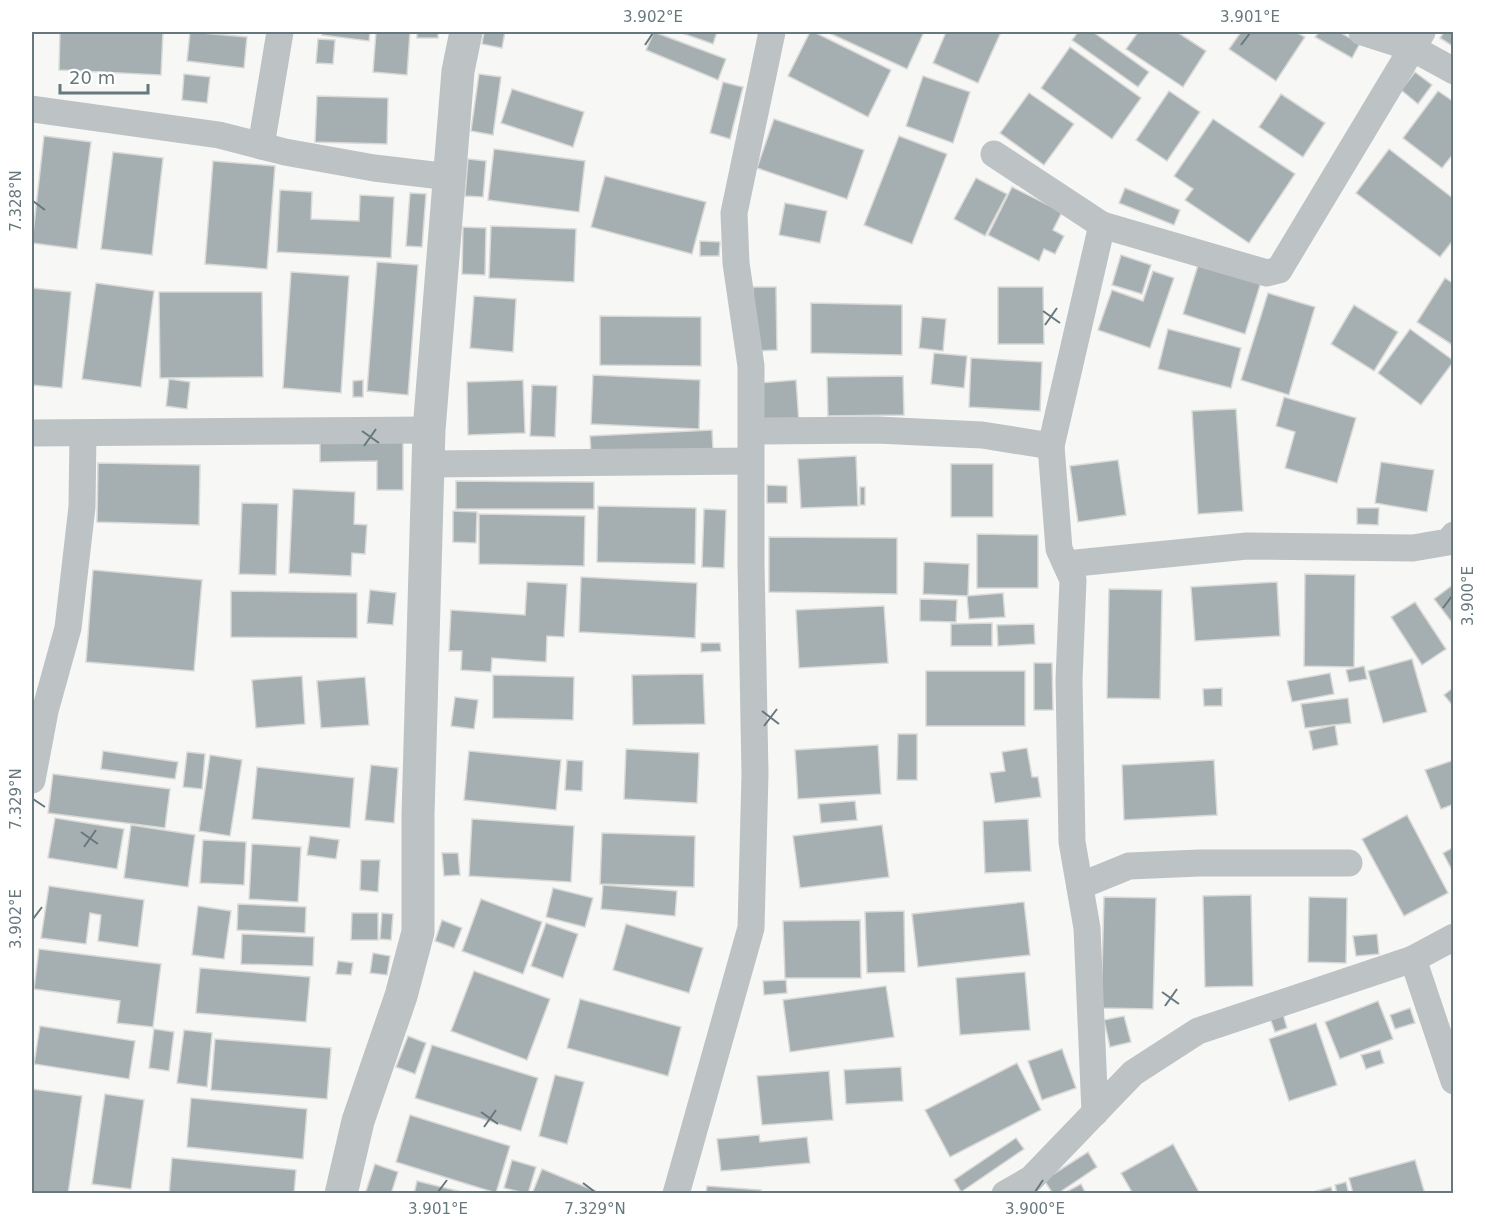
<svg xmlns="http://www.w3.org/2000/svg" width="1485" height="1225" font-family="'DejaVu Sans',sans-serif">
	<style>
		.building { fill: #a5afb1; stroke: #d9d9d7; stroke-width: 1.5 }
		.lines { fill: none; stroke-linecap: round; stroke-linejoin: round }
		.minor { stroke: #bdc2c4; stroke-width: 27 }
		.tertiary { stroke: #bdc2c4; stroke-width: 33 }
		.ticks { fill: none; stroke: #66787d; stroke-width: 2 }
		.neatline { fill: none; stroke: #66787d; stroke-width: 2 }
		.ticks-label { font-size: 15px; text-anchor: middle; fill: #66787d }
	</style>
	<rect width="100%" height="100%" fill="#f7f7f5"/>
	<g class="building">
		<path d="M60,32H163L161,75L59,70Z"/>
		<path d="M190,32L247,37L244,68L187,61Z"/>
		<path d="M322,32H370L369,41L322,35Z"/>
		<path d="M376,32H410L407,75L373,72Z"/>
		<rect x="417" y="32" width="21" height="6"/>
		<path d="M484,32H505L502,48L482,44Z"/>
		<path d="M654,32L726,59L718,80L646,50Z"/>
		<path d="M679,32H717L713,44Z"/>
		<path d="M810,32H814L891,70L868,117L788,76Z"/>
		<path d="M827,32H924L907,69Z"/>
		<path d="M946,32H1001L978,83L933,63Z"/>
		<path d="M1078,32H1093L1149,72L1138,87L1072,40Z"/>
		<path d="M1138,32H1177L1206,51L1183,87L1126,49Z"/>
		<path d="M1241,32H1296L1305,37L1276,81L1229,49Z"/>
		<path d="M1319,32H1339L1360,43L1352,58L1315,37Z"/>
		<path d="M1444,32H1454V47L1440,38Z"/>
		<path d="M318,39L335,40L333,64L316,63Z"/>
		<path d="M1070,47L1141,98L1112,139L1041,88Z"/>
		<path d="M1415,72L1432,85L1418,104L1401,90Z"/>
		<path d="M184,74L210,77L207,103L182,100Z"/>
		<path d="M479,74L501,77L493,135L471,131Z"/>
		<path d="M923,76L970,92L953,143L906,126Z"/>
		<path d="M723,82L743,87L730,139L710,133Z"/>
		<path d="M512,89L584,112L573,147L501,123Z"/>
		<path d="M1169,91L1200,112L1167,161L1136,140Z"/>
		<path d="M1438,91L1454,102V153L1442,168L1403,138Z"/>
		<path d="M1029,93L1074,124L1044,165L1000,133Z"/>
		<path d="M1281,94L1325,123L1303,157L1259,127Z"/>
		<path d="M317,96L388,98L387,144L315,142Z"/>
		<path d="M774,119L864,150L847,199L757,168Z"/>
		<path d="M1213,119L1295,174L1249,243L1185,200L1193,189L1174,176Z"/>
		<path d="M44,136L91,142L77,249L32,243Z"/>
		<path d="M899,136L947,154L912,244L864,225Z"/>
		<path d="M494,149L585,161L579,212L488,200Z"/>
		<path d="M1389,149L1454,199V239L1440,257L1356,193Z"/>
		<path d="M113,152L163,158L152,255L101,249Z"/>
		<path d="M468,159L486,161L483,197L465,196Z"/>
		<path d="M213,161L275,166L267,269L205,264Z"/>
		<path d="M605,176L706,202L692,254L591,227Z"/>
		<path d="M976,178L1007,194L985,236L954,219Z"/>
		<path d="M1012,187L1062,212L1053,230L1064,236L1055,254L1044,249L1039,261L988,235Z"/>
		<path d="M1125,188L1180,210L1174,225L1119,203Z"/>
		<path d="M280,190L312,192L311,219L359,221L360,195L394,197L391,258L277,252Z"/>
		<path d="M410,193L426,194L422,247L406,246Z"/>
		<path d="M785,203L827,211L820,243L779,235Z"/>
		<path d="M491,226L576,229L574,282L489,278Z"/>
		<path d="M463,227L486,228L485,275L462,274Z"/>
		<path d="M700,241L720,242L719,256H700Z"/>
		<path d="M1121,255L1151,265L1142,294L1112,285Z"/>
		<path d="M377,262L418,265L408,395L367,391Z"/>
		<path d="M1199,262L1261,282L1245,334L1183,314Z"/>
		<path d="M1153,271L1174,278L1150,348L1098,330L1112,290L1143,301Z"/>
		<path d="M291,272L349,276L341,393L283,388Z"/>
		<path d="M1445,278L1454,284V346L1417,322Z"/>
		<path d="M96,283L154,291L141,387L82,379Z"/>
		<path d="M753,287H776L777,350L754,351Z"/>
		<path d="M998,287H1043L1044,344H998Z"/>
		<path d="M32,288L71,292L62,388L32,385Z"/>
		<path d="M159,292H262L263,377L160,378Z"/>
		<path d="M1268,293L1315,307L1289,395L1241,380Z"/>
		<path d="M474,296L516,299L513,352L470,348Z"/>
		<path d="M811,303L902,305V355L811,353Z"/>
		<path d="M1354,305L1398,332L1374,371L1331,344Z"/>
		<path d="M600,316L701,317V366L600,365Z"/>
		<path d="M922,317L946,319L943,351L919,348Z"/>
		<path d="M1168,329L1241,348L1231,388L1158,369Z"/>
		<path d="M1410,329L1454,361L1421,405L1378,373Z"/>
		<path d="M934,353L967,356L964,388L931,384Z"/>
		<path d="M971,358L1042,362L1040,411L969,407Z"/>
		<path d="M593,375L700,380L699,429L591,424Z"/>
		<path d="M903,376L904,415L828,416L827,377Z"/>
		<path d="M169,379L190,382L187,409L166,406Z"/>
		<path d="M363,380V397H353V381Z"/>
		<path d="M523,380L525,433L468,435L467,382Z"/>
		<path d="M796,380L799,423L762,426L758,383Z"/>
		<path d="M532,385L557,386L555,437L530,436Z"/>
		<path d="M1284,397L1356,418L1337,483L1285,468L1295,432L1276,426Z"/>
		<path d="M1236,409L1243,511L1198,514L1192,411Z"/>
		<path d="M712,430L713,450L591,455L590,436Z"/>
		<path d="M403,442V490H377V461L320,462V443Z"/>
		<path d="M856,456L858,506L801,508L798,459Z"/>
		<path d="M1118,460L1126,515L1078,522L1070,466Z"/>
		<path d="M1381,462L1434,470L1427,512L1375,503Z"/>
		<path d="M98,463L200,465L199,525L97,522Z"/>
		<rect x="951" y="464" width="42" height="53"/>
		<path d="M456,481L594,482V509H456Z"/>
		<path d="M767,485L787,486V503H767Z"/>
		<rect x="860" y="487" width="5" height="18"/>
		<path d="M293,489L355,492L354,524L367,525L365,554L352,553L351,576L289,573Z"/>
		<path d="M242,503L278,504L276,575L239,574Z"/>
		<path d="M598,506L696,508L695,564L597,562Z"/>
		<path d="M1357,508H1379L1378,525L1357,524Z"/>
		<path d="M704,509L726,510L724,568L702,567Z"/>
		<path d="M453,511L477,512L476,543L453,542Z"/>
		<path d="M479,514L585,516L584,566L479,564Z"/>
		<path d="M977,534L1038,535V588H977Z"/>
		<path d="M769,537L897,538V594L769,592Z"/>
		<path d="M924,562L969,564L968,596L923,594Z"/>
		<path d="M93,570L202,580L194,671L86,662Z"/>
		<path d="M1305,574L1355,575L1354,667L1304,666Z"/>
		<path d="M581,577L697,583L695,638L579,632Z"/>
		<path d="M527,582L567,584L564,637L547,636L546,662L492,658L491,672L461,670L462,651H449L451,610L525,615Z"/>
		<path d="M1277,582L1280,636L1195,641L1191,587Z"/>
		<path d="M1454,584V625L1434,599Z"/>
		<path d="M1109,589L1162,590L1160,699L1107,698Z"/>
		<path d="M370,590L396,593L393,625L367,623Z"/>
		<path d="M231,591L357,593V638L231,637Z"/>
		<path d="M1003,593L1005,617L969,619L967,596Z"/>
		<path d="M920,599L957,600L956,622L920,621Z"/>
		<path d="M1415,602L1446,649L1422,665L1391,617Z"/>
		<path d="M884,606L888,663L799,668L796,610Z"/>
		<path d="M992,623V646H951V624Z"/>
		<path d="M1034,624L1035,644L998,646L997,625Z"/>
		<path d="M701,643H720L721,651L701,652Z"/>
		<path d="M1412,659L1427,712L1383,723L1368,671Z"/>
		<path d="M1034,663H1052L1053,710H1034Z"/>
		<path d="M1364,666L1367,679L1349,682L1346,670Z"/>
		<rect x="926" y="671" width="99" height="55"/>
		<path d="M1330,673L1334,694L1292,702L1287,681Z"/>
		<path d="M703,674L705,724L633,725L632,675Z"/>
		<path d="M493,675L574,677L573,720L493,718Z"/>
		<path d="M302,676L305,724L256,728L252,680Z"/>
		<path d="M365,677L369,725L321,728L317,681Z"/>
		<path d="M1454,687V707L1444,695Z"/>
		<path d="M1222,688V706H1204L1203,689Z"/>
		<path d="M455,697L478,700L474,729L451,726Z"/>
		<path d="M1348,698L1351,723L1305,728L1301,704Z"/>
		<path d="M1335,725L1338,745L1313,750L1309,731Z"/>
		<path d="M898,734H917V780H897Z"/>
		<path d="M878,745L881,794L798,799L795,750Z"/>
		<path d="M1027,748L1032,777H1038L1041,797L995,803L990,773L1005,771L1002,752Z"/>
		<path d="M626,749L699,753L697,803L624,799Z"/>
		<path d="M103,751L178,762L175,779L101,769Z"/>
		<path d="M469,751L561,760L556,810L464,800Z"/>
		<path d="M187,752L205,754L202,789L183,787Z"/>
		<path d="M210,755L242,760L230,836L199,831Z"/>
		<path d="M567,760L583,761L582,791L565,790Z"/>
		<path d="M1214,760L1217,815L1124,820L1122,765Z"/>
		<path d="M1454,760V804L1441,809L1425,770Z"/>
		<path d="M371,765L398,768L394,823L365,820Z"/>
		<path d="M257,767L354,778L350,828L252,819Z"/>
		<path d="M53,774L170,789L165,828L48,813Z"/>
		<path d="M855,801L857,820L821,823L819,804Z"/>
		<path d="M1407,815L1448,893L1404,916L1362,839Z"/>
		<path d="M55,818L124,829L117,869L48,858Z"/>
		<path d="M472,819L574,826L571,882L469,876Z"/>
		<path d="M1028,819L1031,871L985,873L983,821Z"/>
		<path d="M131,825L195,835L188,887L124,878Z"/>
		<path d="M882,825L889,877L800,888L793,836Z"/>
		<path d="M602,833L695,836L694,887L600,884Z"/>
		<path d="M310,836L339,840L336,859L307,855Z"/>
		<path d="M203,840L246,842L244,885L200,883Z"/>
		<path d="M252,844L301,847L298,902L249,899Z"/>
		<path d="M1454,847V874L1443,853Z"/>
		<path d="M442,853H458L460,875L444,876Z"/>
		<path d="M361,860H380L378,892L360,890Z"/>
		<path d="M603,885L677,891L675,916L601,909Z"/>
		<path d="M49,886L144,900L138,947L98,941L101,915L90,913L86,944L41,938Z"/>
		<path d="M553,888L593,898L585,927L546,917Z"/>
		<path d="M1251,895L1253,986L1205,987L1203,896Z"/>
		<path d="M1104,897L1156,898L1153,1009L1101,1008Z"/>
		<path d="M1309,897L1347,898L1346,963L1308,962Z"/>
		<path d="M481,899L542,922L523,974L462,951Z"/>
		<path d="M1024,902L1030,955L918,967L912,914Z"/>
		<path d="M238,904L306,907L305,933L237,930Z"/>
		<path d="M198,906L231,911L224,959L192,955Z"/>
		<path d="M904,911L905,972L867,973L865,912Z"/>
		<path d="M352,913H378V940H351Z"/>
		<path d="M382,913L393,914L391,940L380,939Z"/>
		<path d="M442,920L462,928L454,948L435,941Z"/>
		<path d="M860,920L861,978H785L783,921Z"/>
		<path d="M546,923L578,934L563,978L531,966Z"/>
		<path d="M626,924L703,948L689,993L613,970Z"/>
		<path d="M242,934L314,937L313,966L241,964Z"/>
		<path d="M1377,934L1379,954L1356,956L1353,936Z"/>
		<path d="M39,949L161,964L153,1027L117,1023L120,1001L34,989Z"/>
		<path d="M373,953L390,956L387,975L370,973Z"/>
		<path d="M338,961L353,963L351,975L336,974Z"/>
		<path d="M200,968L310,977L306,1022L196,1013Z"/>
		<path d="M474,971L550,999L527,1060L451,1031Z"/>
		<path d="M1025,972L1030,1030L960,1035L956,978Z"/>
		<path d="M786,980L787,993L764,995L763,981Z"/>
		<path d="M886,986L894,1037L790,1052L783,1000Z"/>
		<path d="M580,999L681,1027L668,1076L567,1048Z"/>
		<path d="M1378,1001L1393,1039L1340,1059L1325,1022Z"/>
		<path d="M1410,1008L1415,1023L1395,1029L1390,1015Z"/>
		<path d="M1283,1014L1287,1028L1275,1032L1270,1018Z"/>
		<path d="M1124,1016L1131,1042L1110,1047L1104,1020Z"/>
		<path d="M1316,1023L1337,1085L1289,1101L1269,1039Z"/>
		<path d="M40,1026L135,1041L129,1079L34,1064Z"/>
		<path d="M154,1029L174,1032L169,1071L149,1068Z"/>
		<path d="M184,1030L212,1033L207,1087L177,1083Z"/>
		<path d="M408,1036L426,1043L415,1074L396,1067Z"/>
		<path d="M215,1039L331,1048L327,1099L211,1090Z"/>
		<path d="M432,1045L538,1078L521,1131L415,1098Z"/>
		<path d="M1062,1049L1076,1088L1042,1100L1028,1061Z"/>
		<path d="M1380,1050L1384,1063L1366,1069L1361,1055Z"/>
		<path d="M1017,1063L1041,1110L950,1157L925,1110Z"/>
		<path d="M901,1067L903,1101L846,1104L844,1070Z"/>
		<path d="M829,1071L833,1120L762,1125L757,1076Z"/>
		<path d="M555,1075L584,1082L567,1144L539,1136Z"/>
		<path d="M32,1089L82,1096L68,1194H32Z"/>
		<path d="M105,1094L144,1100L131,1189L92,1184Z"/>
		<path d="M191,1098L307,1109L303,1159L187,1147Z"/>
		<path d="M410,1115L510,1146L496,1193L396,1162Z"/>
		<path d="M759,1135L760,1142L807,1137L810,1163L721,1171L717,1139Z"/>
		<path d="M1016,1138L1024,1149L961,1192L954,1180Z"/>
		<path d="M1173,1144L1200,1194H1133L1121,1173Z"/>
		<path d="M1088,1152L1097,1167L1057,1194H1053L1044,1180Z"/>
		<path d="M172,1158L296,1170L294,1194H169Z"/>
		<path d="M512,1160L536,1167L528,1194L504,1188Z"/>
		<path d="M1415,1160L1425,1194H1353L1349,1178Z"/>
		<path d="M375,1164L398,1172L391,1194H365Z"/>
		<path d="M542,1169L603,1194H532Z"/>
		<path d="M417,1181L470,1194H414Z"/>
		<path d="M1346,1182L1349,1194H1337L1335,1185Z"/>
		<path d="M1081,1184L1086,1194H1062Z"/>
		<path d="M707,1186L761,1190V1194H706Z"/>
		<path d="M1331,1187L1333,1194L1309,1193Z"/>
	</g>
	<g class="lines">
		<g class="minor">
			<path d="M1362,32L1412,48L1454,71"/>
			<path d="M32,109L219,135L285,152L374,168L450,177"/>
			<path d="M261,146L280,32"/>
			<path d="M994,154L1102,225L1267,273L1279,270L1422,32"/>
			<path d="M752,431L877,430L982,435L1051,446"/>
			<path d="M32,433L429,430"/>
			<path d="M428,464L750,461"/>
			<path d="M1066,564L1247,546L1413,548L1448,542L1454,535"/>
			<path d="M32,780L45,711L68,628L82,507L83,433"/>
			<path d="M1080,886L1129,866L1199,863H1349"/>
			<path d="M1413,959L1454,1081"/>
			<path d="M1095,1113L1087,928L1072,842L1069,680L1073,580L1059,549L1051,446L1102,225"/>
			<path d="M676,1194L751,928L755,774L751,563V366L736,263L734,213L772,32"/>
			<path d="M1005,1194L1031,1179L1133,1073L1198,1031L1413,959L1454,937"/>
		</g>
		<path class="tertiary" d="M341,1194L358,1121L401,996L418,932V815L429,430L458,71L466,32"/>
	</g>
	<path class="ticks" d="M645,45L653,33M1241,45L1250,33M33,201L45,210M1043,311L1060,323M1045,325L1057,308M362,431L379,443M364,446L376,429M1443,608L1452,596M762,711L779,724M764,726L777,709M33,799L45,807M81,832L98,844M84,847L96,830M33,919L42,907M1162,992L1179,1004M1165,1006L1177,989M481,1112L498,1124M484,1127L496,1110M583,1183L595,1192M438,1192L447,1180M1035,1192L1043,1180"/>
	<rect width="1485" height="1225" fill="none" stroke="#ffffff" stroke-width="66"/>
	<path d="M60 84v9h88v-9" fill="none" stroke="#66787d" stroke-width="3"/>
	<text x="69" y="84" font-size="18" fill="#66787d" stroke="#ffffff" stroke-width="4.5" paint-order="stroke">20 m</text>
	<rect x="33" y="33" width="1419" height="1159" class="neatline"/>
	<g class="ticks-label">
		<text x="653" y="22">3.902°E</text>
		<text x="1250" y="22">3.901°E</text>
		<text transform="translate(16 201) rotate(-90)" y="5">7.328°N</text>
		<text transform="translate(1468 596) rotate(-90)" y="5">3.900°E</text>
		<text transform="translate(16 799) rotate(-90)" y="5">7.329°N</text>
		<text transform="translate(16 919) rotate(-90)" y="5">3.902°E</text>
		<text x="438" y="1214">3.901°E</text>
		<text x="595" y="1214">7.329°N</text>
		<text x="1035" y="1214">3.900°E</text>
	</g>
</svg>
